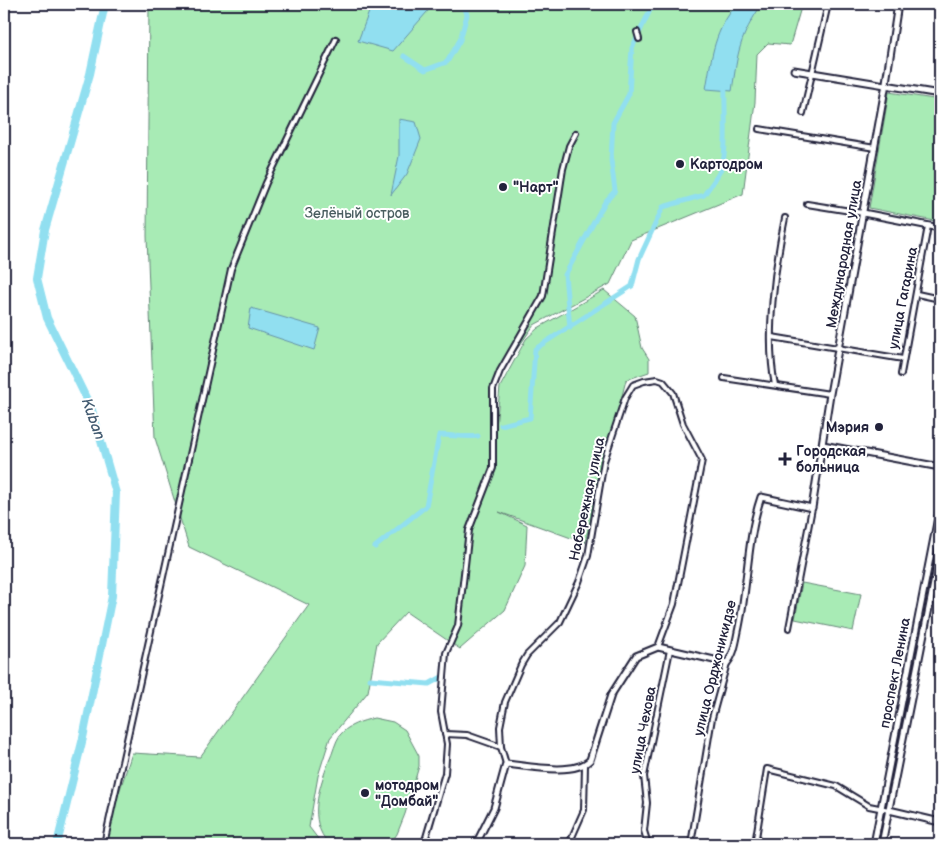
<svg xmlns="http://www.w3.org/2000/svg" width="944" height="848" font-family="'Balsamiq Sans',sans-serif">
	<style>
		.green { fill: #a8ebb5; stroke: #658678 }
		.water { fill: #91dff0; stroke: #6593a8 }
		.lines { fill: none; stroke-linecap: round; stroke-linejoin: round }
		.canal { stroke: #91dff0; stroke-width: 5 }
		.river { stroke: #91dff0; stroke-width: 8 }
		.street-casing { stroke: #22223b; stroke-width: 8 }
		.secondary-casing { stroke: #22223b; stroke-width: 9 }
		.street { stroke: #fff; stroke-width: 4 }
		.secondary { stroke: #fff; stroke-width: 5 }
		.poi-dot { fill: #22223b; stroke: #fff; stroke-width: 2 }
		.labels { text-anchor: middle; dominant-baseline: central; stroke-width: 4; stroke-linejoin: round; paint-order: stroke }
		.poi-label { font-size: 14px; font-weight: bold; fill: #22223b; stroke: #fff; text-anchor: start }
		.park-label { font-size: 14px; fill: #4a5e60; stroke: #fff }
		.street-label { font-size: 14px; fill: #22223b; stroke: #fff }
		.water-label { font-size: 15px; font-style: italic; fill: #435b71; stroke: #fff }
	</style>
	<rect width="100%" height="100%" fill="#fff"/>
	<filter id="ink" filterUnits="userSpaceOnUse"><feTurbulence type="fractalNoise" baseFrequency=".02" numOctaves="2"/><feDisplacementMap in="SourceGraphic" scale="10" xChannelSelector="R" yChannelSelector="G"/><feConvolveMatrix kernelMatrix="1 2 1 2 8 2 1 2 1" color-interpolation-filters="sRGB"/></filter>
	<g filter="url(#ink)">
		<g class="green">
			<path d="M149,4H802L790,45L768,43L757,54L755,102L743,194L631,240L610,284L534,325L490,387L493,458L500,387L526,339L538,328L604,290L635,316L642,348L649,359V372L626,380L585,543L499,512L527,525L525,566L505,610L460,649L406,612L377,643L368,692L330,738L318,776L309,827L322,844H102L132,753L200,757L309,605L189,547L155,438L147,236Z"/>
			<path d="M889,92L940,100V222L869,208Z"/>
			<path d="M802,583L861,594L853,631L795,619Z"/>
			<path d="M374,718L393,722L405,730L419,756V766L405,814L397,834L390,844H329C307,820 319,788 329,761C333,753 335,742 340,735C348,725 362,721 374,718Z"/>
		</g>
		<g class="water">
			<path d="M372,4H434L393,51L358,41Z"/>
			<path d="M737,4H762C739,38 738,51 732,91L706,89C712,55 714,31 737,4Z"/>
			<path d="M399,119L416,122L421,139L407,174L391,195L399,156Z"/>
			<path d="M251,308L320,328L314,350L248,328Z"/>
		</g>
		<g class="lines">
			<g class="canal">
				<path d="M404,56L425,70L447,62L460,40L467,15L464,4"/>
				<path d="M570,328L565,275L605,202L615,191L611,160L613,123L629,94L632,48L653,4"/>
				<path d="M501,425L530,418L535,349L632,286L639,259L663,207L704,195C709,187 717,178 721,169C728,153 724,105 725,85"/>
				<path d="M375,547L426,506L439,435C453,435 464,438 478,436"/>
				<path d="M370,679L429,684L442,677"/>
			</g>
			<path class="river" d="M57,844L83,738L112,596L116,493L92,410L47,318L37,278L45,230L90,74L105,4"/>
			<defs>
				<g id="street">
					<path d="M637,32L639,39"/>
					<path d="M803,113L828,4"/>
					<path d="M759,129L875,148"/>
					<path d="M807,204L863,213"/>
					<path d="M917,294L940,299"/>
					<path d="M772,337L903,359"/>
					<path d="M901,374L928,226"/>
					<path d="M724,378L830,394"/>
					<path d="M775,385C765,338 775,265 785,218"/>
					<path d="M789,628L812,508"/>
					<path d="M445,734L467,735L501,747"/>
					<path d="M506,764L501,747L500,727L505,702L521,665L527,655L560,622L579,582L588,556L604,461L625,398L633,385L644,381L657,379L663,381L673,393L683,424L702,460L674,604L658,647"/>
					<path d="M104,844L231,269L266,183L336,39"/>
					<path d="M424,844L445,773L447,744L441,712L446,653L458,626L469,530L493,468V389L500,371L543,296L563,169L569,146L576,133"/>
					<path d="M569,844L584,810L585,765"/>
					<path d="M648,844L644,831L647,803L644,776L670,650"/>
					<path d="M691,844L712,718L727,663"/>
					<path d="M755,844L767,769L836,786L869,806L889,810"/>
				</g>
				<g id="secondary">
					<path d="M794,70L940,94"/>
					<path d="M863,213L940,228"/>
					<path d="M823,445L940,467"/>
					<path d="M889,810L940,822"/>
					<path d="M476,844L494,808L506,764C527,766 574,776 590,760L611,695L636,656L658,647L727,663C735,654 736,640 739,627C748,584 747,538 761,497L812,508L830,394L885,89L898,4"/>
					<path d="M874,844L940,507"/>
					<path d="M882,844L940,553"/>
				</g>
			</defs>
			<use href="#street" class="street-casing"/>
			<use href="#secondary" class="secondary-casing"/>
			<use href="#street" class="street"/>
			<use href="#secondary" class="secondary"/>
		</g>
	</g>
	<g class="poi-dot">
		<circle cx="680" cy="164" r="5"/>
		<circle cx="503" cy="187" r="5"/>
		<circle cx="879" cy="427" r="5"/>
		<path d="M782.5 451.5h5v5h5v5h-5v5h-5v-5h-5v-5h5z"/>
		<circle cx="365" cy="793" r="5"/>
	</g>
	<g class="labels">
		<g class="poi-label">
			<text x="690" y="164">Картодром</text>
			<text x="513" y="187">"Нарт"</text>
			<text x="869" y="427" text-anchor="end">Мэрия</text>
			<text x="796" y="451">Городская<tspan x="796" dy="16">больница</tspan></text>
			<text x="375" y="785">мотодром<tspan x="375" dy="16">"Домбай"</tspan></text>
		</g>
		<g class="park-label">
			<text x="357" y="213">Зелёный остров</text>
		</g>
		<g class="street-label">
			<text transform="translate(844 254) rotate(-80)">Международная улица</text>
			<text transform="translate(903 298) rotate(-79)">улица Гагарина</text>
			<text transform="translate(587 499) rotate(-78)">Набережная улица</text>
			<text transform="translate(715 668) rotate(-76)">улица Орджоникидзе</text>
			<text transform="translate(895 673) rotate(-79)">проспект Ленина</text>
			<text transform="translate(643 730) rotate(-79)">улица Чехова</text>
		</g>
		<g class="water-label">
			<text transform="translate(93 419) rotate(70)">Kuban</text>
		</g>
	</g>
	<rect width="944" height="848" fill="none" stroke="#fff" stroke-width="20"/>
	<rect x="10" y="10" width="924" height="828" fill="none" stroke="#22223b" stroke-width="2" filter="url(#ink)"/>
</svg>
